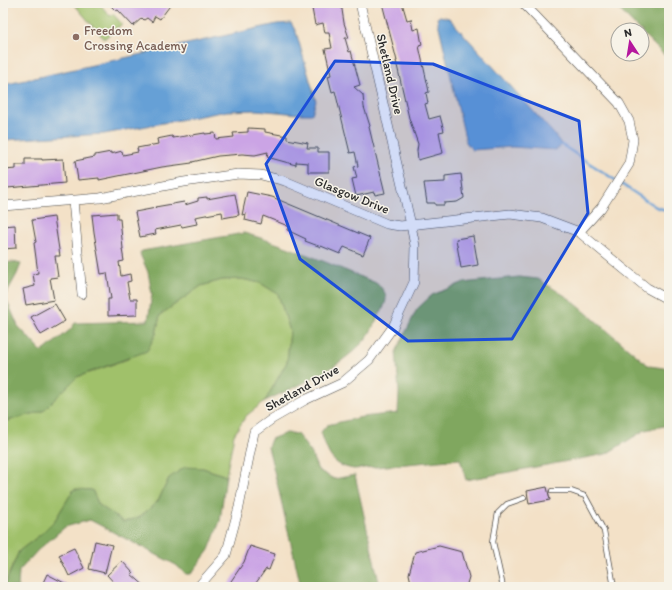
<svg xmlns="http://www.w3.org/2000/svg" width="672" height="590" font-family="Itim,sans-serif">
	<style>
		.green { fill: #a0c16a; stroke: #66764a }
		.forest { fill: #80a75e; stroke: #566944 }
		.water { fill: #66a0d6; stroke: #486680 }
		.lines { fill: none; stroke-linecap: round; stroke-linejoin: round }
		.stream { stroke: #66a0d6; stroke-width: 2.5 }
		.building { fill: #cba4e5 }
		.service-casing { stroke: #494642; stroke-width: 6 }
		.minor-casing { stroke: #494642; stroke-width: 10 }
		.service { stroke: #fff; stroke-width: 4.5 }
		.minor { stroke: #fff; stroke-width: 9 }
		.marked { fill: #1d4ed8; fill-opacity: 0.2; stroke: #1d4ed8; stroke-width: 3; stroke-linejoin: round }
		.education-dot { fill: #8d6e63; stroke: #f7f3e8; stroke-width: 1.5 }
		.labels { text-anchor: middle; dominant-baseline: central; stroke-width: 3; stroke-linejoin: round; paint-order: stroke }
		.education-label { font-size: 13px; fill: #785e54; stroke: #f7f3e8; text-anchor: start }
		.street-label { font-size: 13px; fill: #2b2b2b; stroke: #f7f3e8 }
	</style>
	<rect width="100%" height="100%" fill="#f7f3e8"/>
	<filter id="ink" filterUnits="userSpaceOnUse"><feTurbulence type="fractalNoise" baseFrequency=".025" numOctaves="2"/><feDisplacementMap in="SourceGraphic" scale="8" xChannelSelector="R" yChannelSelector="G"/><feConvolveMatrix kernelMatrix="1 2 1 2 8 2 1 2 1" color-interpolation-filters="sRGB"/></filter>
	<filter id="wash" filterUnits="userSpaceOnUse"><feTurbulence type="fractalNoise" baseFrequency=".012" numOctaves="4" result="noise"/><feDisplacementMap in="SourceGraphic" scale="16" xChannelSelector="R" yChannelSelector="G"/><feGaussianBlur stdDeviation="0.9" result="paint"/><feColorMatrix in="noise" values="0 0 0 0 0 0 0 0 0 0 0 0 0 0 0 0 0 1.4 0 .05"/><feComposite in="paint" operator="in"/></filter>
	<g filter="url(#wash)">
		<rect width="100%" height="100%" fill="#f3e1c7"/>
		<g class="green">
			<path d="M73,3H99L110,16L113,14L122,24L104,39Z"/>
			<path d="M242,279L260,283L278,294L290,331L287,362L265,401L246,416L234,435L226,476L203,468L169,478L158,501L140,517L124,522L99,505L92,490L74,489L55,520L40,535L19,551L3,587V422L43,411L77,377L128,359L156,334L160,315L201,286L222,280Z"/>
		</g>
		<g class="forest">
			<path d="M613,3H664L666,13L669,17V60L642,33V30H639Z"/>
			<path d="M244,233C290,246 332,265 376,283C391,295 387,302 378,317C374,325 370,334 364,341C337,370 301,384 265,401L287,362L290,331L278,294L260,283L242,279L222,280L201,286L160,315L156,334L147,351L77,377L43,411L3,422V263L13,262L21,264L17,274L5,296L18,326L42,352L70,330L75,323L148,321L152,294L148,272L140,254L142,251Z"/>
			<path d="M519,277L538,279L570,299L649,366L664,368L669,367V425L645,430L606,454L466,480L460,459L354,469C329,465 328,452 321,432L327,425L362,417L398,413L399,392L396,352L417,309L432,295L462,283Z"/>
			<path d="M286,433L297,434L310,451L318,470L334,479L355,475L380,587H301L278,487L268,447L271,439Z"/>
			<path d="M185,467L203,468L226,476L220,521L209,550L191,574H186L176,565L90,520L65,527L38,550L19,571L18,587H4L19,551L40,535L55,520L74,489L92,490L99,505L124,522L140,517L158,501L169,478Z"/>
		</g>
		<g class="water">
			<path d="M440,16L449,18L554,134L562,145L556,150L512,147L472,150L466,142L437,18Z"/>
			<path d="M291,23L296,32L316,101L312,114H298L257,110L227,111L104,134L3,140V85L277,24Z"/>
		</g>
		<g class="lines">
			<path class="stream" d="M562,145L656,207L669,211"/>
		</g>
		<g id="blocks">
			<g class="building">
				<path d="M108,3H172L160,19L155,16L152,22L147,18L144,20L142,18L133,26L118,10L116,11Z"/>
				<path d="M311,3H341L344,23L349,38H345L349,52L351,51L360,85L354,87L363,95L364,107L370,126L369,127L385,193L375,195L374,192L356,196L352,179L357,178L354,167L358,166L355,152L350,153L335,91L332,92L328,76L331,75L325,49L332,48L329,33H325L323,23L315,25Z"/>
				<path d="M382,3H402L407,20L411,19L413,30L419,28L422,45L419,46L428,87L429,92L426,93L428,103L425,104L429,119L440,116L444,131L439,132L443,153L418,160L417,151L418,144L409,118L396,61H397Z"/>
				<path d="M248,128L265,129V132L287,136V139L308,143L307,148H318V152H329V172H308V163L296,162V165L267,157L268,152L255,155L242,154L218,156L192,162V163L162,167L99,180V178L78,180L75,161L95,157V155L111,152V154L122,151L123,155L138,152L137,148L158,144L157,139L172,136L173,138L205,133V134L215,133L216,139L234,137L233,133L248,132Z"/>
				<path d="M25,159H42V160L63,159L65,183L7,188L5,170L16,169V165H25Z"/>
				<path d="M461,174L464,198L457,202L444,203V205H435V203H427L424,183L445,182V176Z"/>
				<path d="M247,192L272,197L370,238L363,255L344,247L340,254L321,246V247L305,241L306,239L287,230L288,226L263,216L261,224L245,220L246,214L242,215Z"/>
				<path d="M235,194L239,215L223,218L222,212L195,217L197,224L182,227L181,225L155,230L156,234L140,237L135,212L156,208L155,207L184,202L185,205L198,201V198L207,197V199Z"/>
				<path d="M117,213V219H120L123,249H122L124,261L119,262L121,276L130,274L131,281L127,282L130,299H137V315L108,316V299H111L107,273L101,274L94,232L92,215Z"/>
				<path d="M54,217L60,256H55L58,277L50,278L54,300L26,305L23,289L35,286L33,274L38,273L34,243L36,242L32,220Z"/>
				<path d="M15,225L16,248L3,249V226Z"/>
				<path d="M473,236L478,265L461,268L456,239Z"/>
				<path d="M55,304L65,321L41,335L31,317Z"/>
				<path d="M547,487L550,500L529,504L527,491Z"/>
				<path d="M95,541L112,545L105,573L89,569Z"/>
				<path d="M250,546L275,554L269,570L266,569L253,587H227L244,562Z"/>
				<path d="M439,546L462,552L469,577L466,587H412L409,574L415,552Z"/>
				<path d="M74,548L84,568L69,576L59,555Z"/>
				<path d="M122,561L133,573L131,574L146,587H118L107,575Z"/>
				<path d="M47,574L72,587H41Z"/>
			</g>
		</g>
	</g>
	<g filter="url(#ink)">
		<use href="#blocks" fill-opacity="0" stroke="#494642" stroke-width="1"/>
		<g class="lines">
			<defs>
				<g id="service">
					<path d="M552,491H571L585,496L604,531L614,587"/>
					<path d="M503,587L493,542L498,513L507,504L524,498"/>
				</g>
				<g id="minor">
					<path d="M523,3L619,103L629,121L633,140L629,164L601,208L579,232"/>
					<path d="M73,201L82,294"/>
					<path d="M3,206L100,198L184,182L238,174L261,175L285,181L387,224L400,226L510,214L542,218L579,232L647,288L669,300"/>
					<path d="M198,587L226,555L239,507L254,432L272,419L305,400L342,383L369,360L393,327L414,282L415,246L411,225L360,3"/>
				</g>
			</defs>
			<use href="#service" class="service-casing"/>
			<use href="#minor" class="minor-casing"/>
			<use href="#service" class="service"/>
			<use href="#minor" class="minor"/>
		</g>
	</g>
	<path class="marked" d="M335,61L433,64L579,121L588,213L512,339L408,341L300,259L266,164Z"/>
	<circle class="education-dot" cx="76" cy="37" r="4"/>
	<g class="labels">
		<g class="education-label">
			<text x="84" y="30">Freedom<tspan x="84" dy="15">Crossing Academy</tspan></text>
		</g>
		<g class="street-label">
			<text transform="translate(390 74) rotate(77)">Shetland Drive</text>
			<text transform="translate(352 195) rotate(22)">Glasgow Drive</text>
			<text transform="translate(302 388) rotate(-29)">Shetland Drive</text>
		</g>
	</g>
	<rect width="672" height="590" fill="none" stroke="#f7f3e8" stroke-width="16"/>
	<g transform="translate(630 42) rotate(348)"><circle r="19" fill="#f7f3e8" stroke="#a5a39c"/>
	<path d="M0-3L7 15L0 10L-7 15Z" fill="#b5179e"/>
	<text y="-6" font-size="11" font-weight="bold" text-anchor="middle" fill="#2b2b2b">N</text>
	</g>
</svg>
